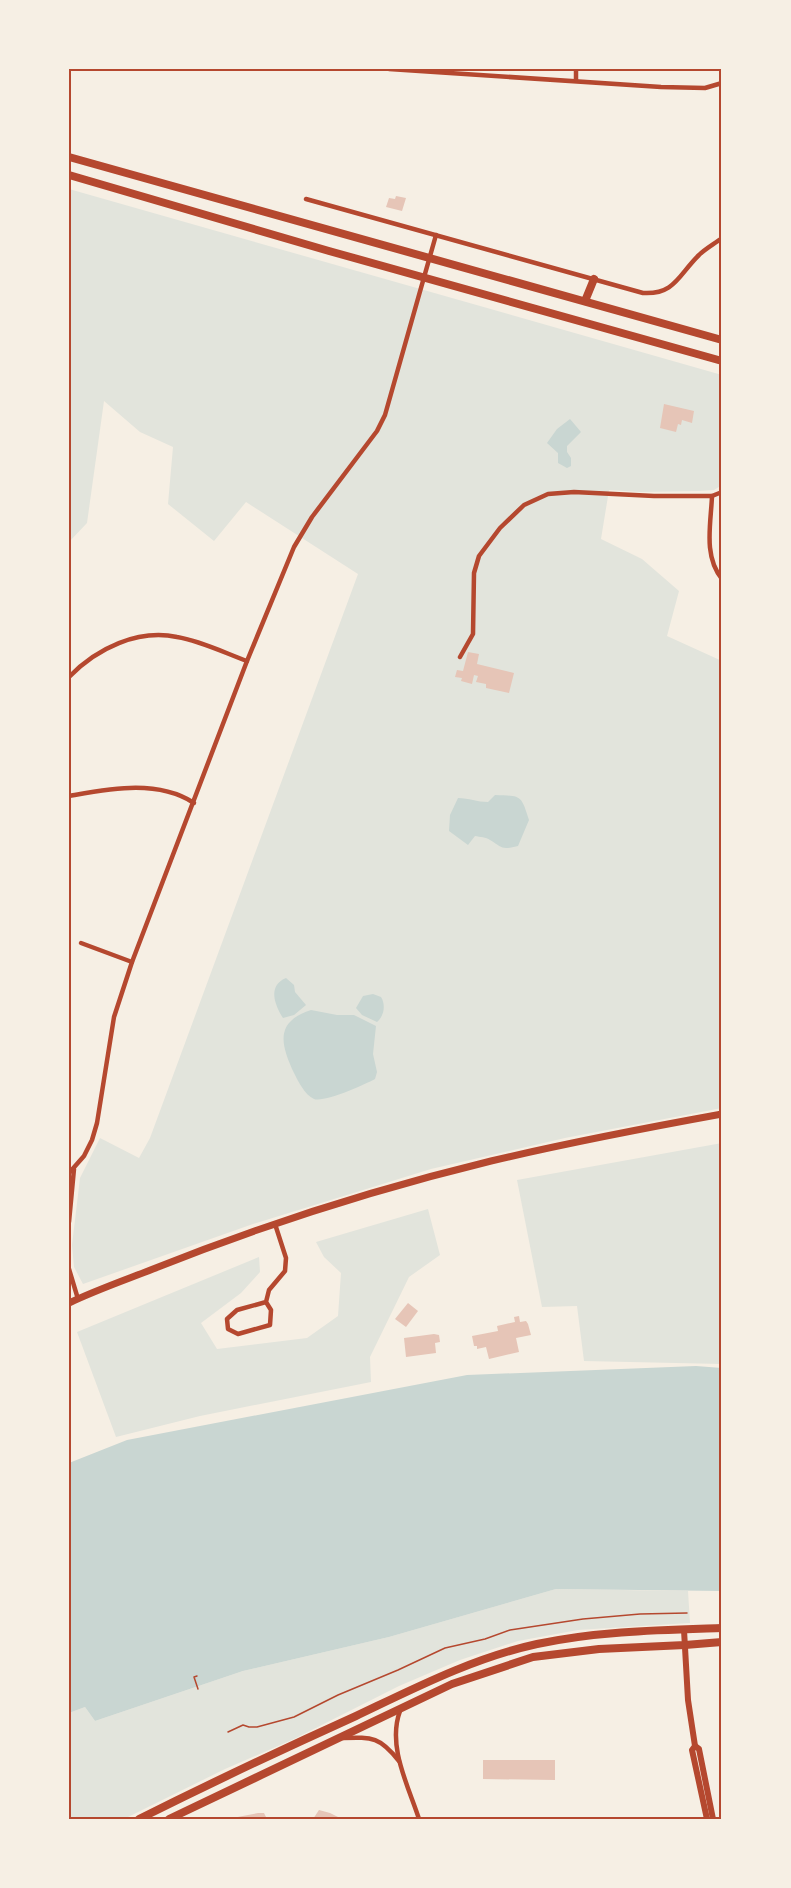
<svg xmlns="http://www.w3.org/2000/svg" width="791" height="1888" font-family="'Noto Sans',sans-serif">
	<style>
		.green { fill: #e2e4dc }
		.water { fill: #c9d6d2 }
		.building { fill: #e6c5b7 }
		.lines { fill: none; stroke-linecap: round; stroke-linejoin: round }
		.path { stroke: #b5482f; stroke-width: 1.5 }
		.minor { stroke: #b5482f; stroke-width: 4.5 }
		.tertiary { stroke: #b5482f; stroke-width: 6 }
		.secondary { stroke: #b5482f; stroke-width: 7 }
		.primary { stroke: #b5482f; stroke-width: 8 }
		.trunk { stroke: #b5482f; stroke-width: 8 }
		.neatline { fill: none; stroke: #b5482f; stroke-width: 2 }
	</style>
	<rect width="100%" height="100%" fill="#f6efe4"/>
	<g class="green">
		<path d="M69,189L722,375V485L714,490L699,491L640,492L609,490L601,539L642,559L679,591L667,636L722,661V1108L565,1138L431,1169L253,1224L83,1284L74,1267L72,1245L80,1178L100,1138L139,1158L150,1138L358,574L246,502L214,541L168,504L173,447L140,432L104,401L87,523L69,542Z"/>
		<path d="M722,1143V1364L584,1361L577,1306L542,1307L517,1180Z"/>
		<path d="M428,1209L440,1255L409,1277L370,1357L371,1382L200,1416L116,1437L77,1332L259,1257L260,1272L241,1293L201,1323L217,1349L307,1338L338,1316L341,1273L324,1257L316,1242Z"/>
		<path d="M556,1589L688,1591L690,1623L578,1630L518,1641L460,1660L399,1686L294,1739L225,1769L124,1819H69V1713L85,1707L95,1721L243,1671L389,1637Z"/>
	</g>
	<g class="water">
		<path d="M570,419L581,432L567,446V452L571,458V466L567,468L558,463V453L547,443L557,429Z"/>
		<path d="M495,795C521,796 521,794 529,820L518,846C501,850 503,848 490,840C486,837 480,837 475,836L468,845L449,831L450,815L458,798C469,798 477,802 488,802Z"/>
		<path d="M286,978L294,985L295,992L306,1005L294,1015L283,1018C275,1005 267,986 286,978Z"/>
		<path d="M373,994L381,997C386,1005 384,1016 377,1022L362,1015L356,1008L363,996Z"/>
		<path d="M311,1010L337,1015H354L376,1026L373,1054L377,1072L375,1079C366,1084 324,1103 314,1099C305,1095 298,1081 294,1073C281,1045 274,1022 311,1010Z"/>
		<path d="M696,1366L722,1368V1591L556,1589L389,1637L243,1671L95,1721L85,1707L69,1713V1463L127,1440L467,1375Z"/>
	</g>
	<g class="building">
		<path d="M396,196L406,198L402,211L386,207L389,198L395,199Z"/>
		<path d="M664,404L694,411L692,423L682,420L681,425L678,424L676,432L660,428Z"/>
		<path d="M468,652L479,654L477,664L514,673L509,693L486,688V684L476,682L478,676L474,675L472,684L461,681L462,678L455,677L457,670L463,671Z"/>
		<path d="M408,1303L418,1311L406,1327L395,1319Z"/>
		<path d="M519,1316L520,1322L526,1321L528,1324L531,1335L516,1338L519,1352L489,1359L486,1347L477,1349V1346H474L472,1336L498,1331L497,1326L515,1322L514,1317Z"/>
		<path d="M434,1334L439,1335L440,1342L435,1343L436,1353L406,1357L404,1338Z"/>
		<path d="M483,1760H555V1780L483,1779Z"/>
		<path d="M319,1810L330,1813L342,1819H313Z"/>
		<path d="M258,1813H264L267,1819H227Z"/>
	</g>
	<g class="lines">
		<g class="path">
			<path d="M197,1676L194,1677L198,1689"/>
			<path d="M228,1732L243,1725L249,1727H257L294,1717L338,1695L398,1670L445,1648L485,1639L510,1630L583,1619L640,1614L687,1613"/>
		</g>
		<g class="minor">
			<path d="M389,69L661,87L705,88L722,83"/>
			<path d="M576,80V69"/>
			<path d="M306,199L643,293C675,295 679,274 699,255C705,249 714,244 722,238"/>
			<path d="M712,496C711,523 703,556 722,579"/>
			<path d="M460,657L473,634L474,573L479,556L500,528L524,505L548,494L574,492L654,496H712L722,492"/>
			<path d="M69,677C97,648 138,629 177,637C201,641 225,653 247,661"/>
			<path d="M69,796C109,789 157,779 194,803"/>
			<path d="M81,943L132,962"/>
			<path d="M69,1173L84,1156L92,1140L97,1123L114,1017L132,962L247,661L294,547L312,517L377,431L385,415L436,235"/>
			<path d="M69,1222L74,1169"/>
			<path d="M69,1269L78,1299"/>
			<path d="M266,1302L271,1310L270,1325L238,1334L228,1329L227,1319L237,1310L266,1302L269,1290L285,1271L286,1258L275,1224"/>
			<path d="M400,1711C387,1746 408,1785 419,1819"/>
			<path d="M343,1738C373,1737 380,1737 399,1761"/>
		</g>
		<g class="tertiary">
			<path d="M684,1630L688,1700L695,1746L692,1750L707,1819"/>
			<path d="M695,1746L699,1749L713,1819"/>
		</g>
		<path class="secondary" d="M69,1303C96,1290 125,1280 153,1269C263,1225 376,1189 491,1161C567,1143 645,1128 722,1114"/>
		<g class="primary">
			<path d="M139,1819C211,1783 283,1749 356,1716C415,1688 473,1658 537,1644C597,1631 661,1630 722,1628"/>
			<path d="M169,1819L452,1684L533,1657L599,1649L685,1645L722,1642"/>
		</g>
		<g class="trunk">
			<path d="M69,157L722,340"/>
			<path d="M69,175L329,251L722,361"/>
			<path d="M585,301L594,279"/>
		</g>
	</g>
	<rect width="791" height="1888" fill="none" stroke="#f6efe4" stroke-width="141"/>
	<rect x="70" y="70" width="650" height="1748" class="neatline"/>
</svg>
